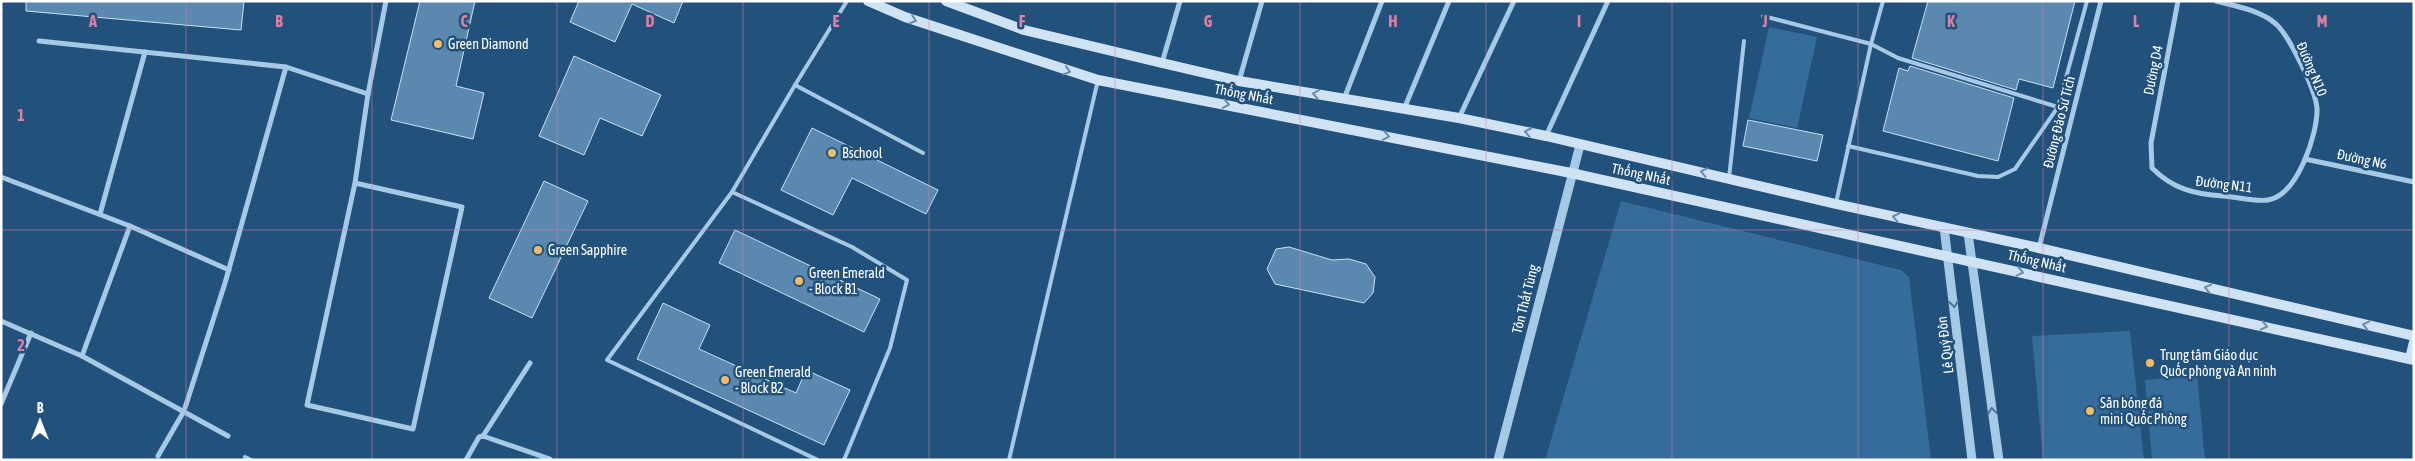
<svg xmlns="http://www.w3.org/2000/svg" width="2415" height="461" font-family="'Asap Condensed',sans-serif">
	<style>
		.green { fill: #356c9a }
		.building { fill: #5b88ae; stroke: #c9e1f5 }
		.lines { fill: none; stroke-linecap: round; stroke-linejoin: round }
		.service { stroke: #a6c9e6; stroke-width: 4 }
		.minor { stroke: #a6c9e6; stroke-width: 5 }
		.tertiary { stroke: #a6c9e6; stroke-width: 9 }
		.secondary { stroke: #cfe3f5; stroke-width: 10 }
		.oneway { stroke: #678cac }
		.oneway2 { stroke: #4a769c }
		.grid { fill: none; stroke: #dd80a5; stroke-width: 1; stroke-opacity: 0.55 }
		.poi-dot { fill: #f1bd68; stroke: #22527c; stroke-width: 2 }
		.labels { text-anchor: middle; dominant-baseline: central; stroke-width: 5; stroke-linejoin: round; paint-order: stroke }
		.poi-label { font-size: 14px; fill: #fff; stroke: #22527c; text-anchor: start }
		.street-label { font-size: 14px; fill: #fff; stroke: #22527c }
		.grid-label { font-size: 16px; text-anchor: middle; font-weight: bold; fill: #dd80a5; stroke: #22527c; stroke-width: 5; stroke-linejoin: round; paint-order: stroke }
	</style>
	<rect width="100%" height="100%" fill="#22527c"/>
	<g class="green">
		<path d="M1769,27L1817,37L1797,128L1749,118Z"/>
		<path d="M1621,201L1901,270L1909,277L1931,460H1545Z"/>
		<path d="M2130,331L2144,460H2043L2032,336Z"/>
		<path d="M2197,375L2205,460H2152L2145,380Z"/>
	</g>
	<g class="building">
		<path d="M26,1H244L241,30L26,11Z"/>
		<path d="M420,1H475L456,86L484,93L473,139L391,120Z"/>
		<path d="M579,1H683L674,23L632,4L615,42L570,22Z"/>
		<path d="M1928,1H2075L2053,88L2019,79L2016,90L1912,58Z"/>
		<path d="M574,56L661,95L642,136L600,118L584,155L539,136Z"/>
		<path d="M1910,66L2014,98L1998,161L1883,131L1899,68L1908,71Z"/>
		<path d="M1748,120L1823,135L1817,161L1743,146Z"/>
		<path d="M812,128L938,190L926,214L852,178L833,215L781,190Z"/>
		<path d="M544,181L588,201L532,318L489,298Z"/>
		<path d="M735,230L880,299L864,332L719,263Z"/>
		<path d="M1289,247L1332,260L1349,259L1366,264L1375,277L1373,293L1364,303L1275,284L1267,269L1276,249Z"/>
		<path d="M663,303L710,325L699,349L796,393L806,370L850,390L824,445L637,359Z"/>
	</g>
	<g class="lines">
		<g class="service">
			<path d="M1763,16L1871,44L1898,58L2058,107"/>
			<path d="M795,85L847,1"/>
			<path d="M1848,146L1978,176L1998,177L2015,169L2058,107L2087,1"/>
			<path d="M1729,178L1744,41"/>
			<path d="M732,192L607,360L818,460"/>
			<path d="M1836,203L1871,44L1883,1"/>
			<path d="M245,457L251,460"/>
			<path d="M844,460L890,348L907,280L852,247L732,192L795,85L923,153"/>
			<path d="M1009,460L1098,80"/>
		</g>
		<g class="minor">
			<path d="M2178,1L2151,143L2152,168C2173,189 2194,194 2223,196C2237,197 2255,202 2268,200C2297,196 2318,134 2317,108C2315,89 2290,37 2276,24C2260,10 2235,6 2216,1"/>
			<path d="M39,41L286,67"/>
			<path d="M1162,63L1180,1"/>
			<path d="M1239,81L1262,1"/>
			<path d="M1344,99L1382,1"/>
			<path d="M1404,109L1449,1"/>
			<path d="M1459,118L1514,1"/>
			<path d="M1546,136L1608,1"/>
			<path d="M2305,159L2414,182"/>
			<path d="M1,177L130,226L229,270"/>
			<path d="M355,183L462,207L413,429L307,405L355,183L368,94L386,1"/>
			<path d="M100,214L145,52"/>
			<path d="M2039,248L2101,1"/>
			<path d="M1,321L82,356L130,226"/>
			<path d="M82,356L228,436"/>
			<path d="M1,404L31,333"/>
			<path d="M483,436L530,363"/>
			<path d="M158,456L184,411L225,283L286,67L368,94"/>
			<path d="M466,460L479,437L483,436L550,459"/>
		</g>
		<g class="tertiary">
			<path d="M1944,227L1972,460"/>
			<path d="M1968,233L1999,460"/>
			<path d="M1498,460L1580,145"/>
		</g>
		<g class="secondary">
			<path d="M868,1L905,17L1098,80L1571,173L2414,360"/>
			<path d="M946,1L1024,30L1162,63L1239,81L1459,118L1546,136L1836,204L2039,248L2414,336"/>
			<path d="M2410,359L2414,342"/>
		</g>
	</g>
	<defs><path id="oneway-chevron" d="M-2-3.5L2.5 0L-2 3.5" fill="none" stroke-width="1.6" stroke-linecap="round" stroke-linejoin="round" transform="scale(1.25)"/></defs>
	<g class="oneway">
		<use href="#oneway-chevron" transform="translate(913 20) rotate(19)"/>
		<use href="#oneway-chevron" transform="translate(1067 71) rotate(17)"/>
		<use href="#oneway-chevron" transform="translate(1316 94) rotate(-170)"/>
		<use href="#oneway-chevron" transform="translate(1226 104) rotate(11)"/>
		<use href="#oneway-chevron" transform="translate(1528 132) rotate(-168)"/>
		<use href="#oneway-chevron" transform="translate(1386 136) rotate(11)"/>
		<use href="#oneway-chevron" transform="translate(1704 172) rotate(-168)"/>
		<use href="#oneway-chevron" transform="translate(1896 217) rotate(-168)"/>
		<use href="#oneway-chevron" transform="translate(2020 272) rotate(13)"/>
		<use href="#oneway-chevron" transform="translate(2208 288) rotate(-167)"/>
		<use href="#oneway-chevron" transform="translate(2366 325) rotate(-167)"/>
		<use href="#oneway-chevron" transform="translate(2264 326) rotate(13)"/>
	</g>
	<g class="oneway2">
		<use href="#oneway-chevron" transform="translate(1954 304) rotate(83)"/>
		<use href="#oneway-chevron" transform="translate(1992 411) rotate(-97)"/>
	</g>
	<path class="grid" d="M186,1V460M372,1V460M557,1V460M743,1V460M929,1V460M1115,1V460M1300,1V460M1486,1V460M1672,1V460M1858,1V460M2043,1V460M2229,1V460M1,230H2414"/>
	<g class="poi-dot">
		<circle cx="438" cy="44" r="5"/>
		<circle cx="832" cy="153" r="5"/>
		<circle cx="538" cy="250" r="5"/>
		<circle cx="799" cy="281" r="5"/>
		<circle cx="2150" cy="363" r="5"/>
		<circle cx="725" cy="380" r="5"/>
		<circle cx="2090" cy="411" r="5"/>
	</g>
	<g class="labels">
		<g class="poi-label">
			<text x="448" y="44">Green Diamond</text>
			<text x="842" y="153">Bschool</text>
			<text x="548" y="250">Green Sapphire</text>
			<text x="809" y="273">Green Emerald<tspan x="809" dy="16">- Block B1</tspan></text>
			<text x="2160" y="355">Trung tâm Giáo dục<tspan x="2160" dy="16">Quốc phòng và An ninh</tspan></text>
			<text x="735" y="372">Green Emerald<tspan x="735" dy="16">- Block B2</tspan></text>
			<text x="2100" y="403">Sân bóng đá<tspan x="2100" dy="16">mini Quốc Phòng</tspan></text>
		</g>
		<g class="street-label">
			<text transform="translate(2312 69) rotate(67)">Đường N10</text>
			<text transform="translate(2153 70) rotate(-79)">Dường D4</text>
			<text transform="translate(1244 94) rotate(11)">Thống Nhất</text>
			<text transform="translate(2059 122) rotate(-76)">Đường Đào Sư Tích</text>
			<text transform="translate(2362 159) rotate(12)">Đường N6</text>
			<text transform="translate(1641 174) rotate(12)">Thống Nhất</text>
			<text transform="translate(2224 184) rotate(7)">Đường N11</text>
			<text transform="translate(2037 261) rotate(13)">Thống Nhất</text>
			<text transform="translate(1525 299) rotate(-76)">Tôn Thất Tùng</text>
			<text transform="translate(1945 345) rotate(-97)">Lê Quý Đôn</text>
		</g>
	</g>
	<g class="grid-label">
		<text x="93" y="27">A</text>
		<text x="279" y="27">B</text>
		<text x="464" y="27">C</text>
		<text x="650" y="27">D</text>
		<text x="836" y="27">E</text>
		<text x="1022" y="27">F</text>
		<text x="1208" y="27">G</text>
		<text x="1393" y="27">H</text>
		<text x="1579" y="27">I</text>
		<text x="1765" y="27">J</text>
		<text x="1951" y="27">K</text>
		<text x="2136" y="27">L</text>
		<text x="2322" y="27">M</text>
		<text x="21" y="121">1</text>
		<text x="21" y="351">2</text>
	</g>
	<rect width="2415" height="461" fill="none" stroke="#ffffff" stroke-width="5"/>
	<g transform="translate(40 421)" stroke="#22527c" stroke-width="4" paint-order="stroke">
	<path d="M0-4L9 19L0 12L-9 19Z" fill="#ffffff"/>
	<text y="-8" font-size="14" font-weight="bold" text-anchor="middle" fill="#ffffff">B</text>
	</g>
</svg>
